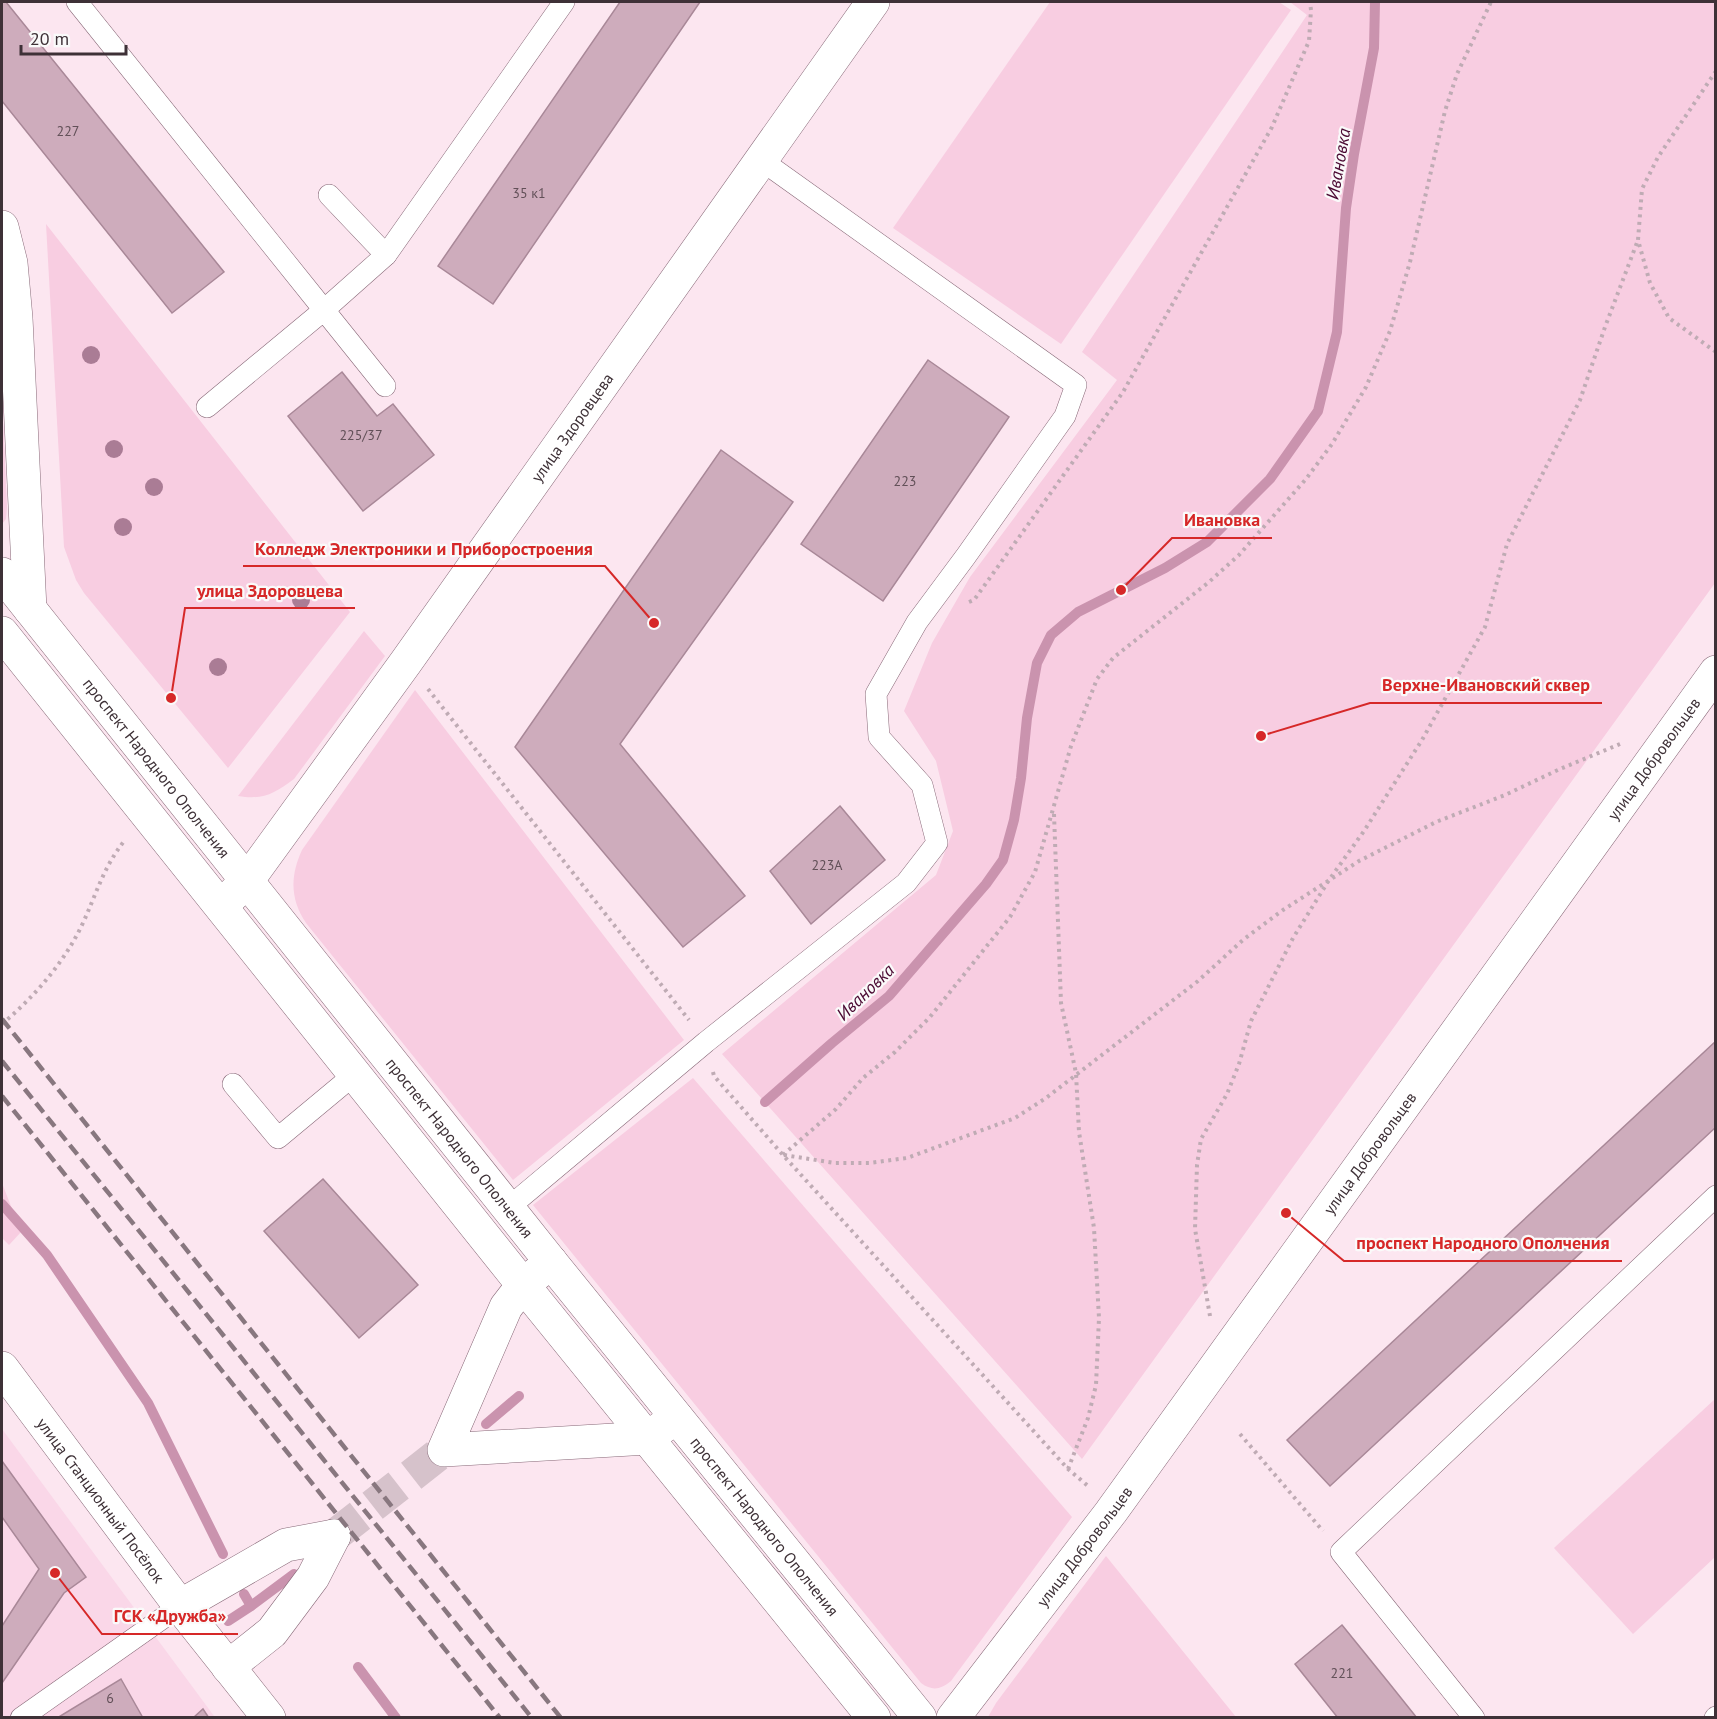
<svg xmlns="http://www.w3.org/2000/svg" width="1717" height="1719" font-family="'PT Sans',sans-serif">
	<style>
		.built { fill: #fad7e8 }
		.green { fill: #f8cde1 }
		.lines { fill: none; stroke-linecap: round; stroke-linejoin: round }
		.stream { stroke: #ca93ae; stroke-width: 10 }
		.building { fill: #ceacbc; stroke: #a98898; stroke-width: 1.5 }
		.minor-tunnel { stroke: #d6c2cb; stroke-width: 33; stroke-dasharray: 33 16; stroke-linecap: butt }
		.service-casing { stroke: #886978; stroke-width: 22 }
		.minor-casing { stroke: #886978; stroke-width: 34 }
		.tertiary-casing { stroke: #886978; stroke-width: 34 }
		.path { stroke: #bfabb4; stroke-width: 4; stroke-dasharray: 3 4.5; stroke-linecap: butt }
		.service { stroke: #fff; stroke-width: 21 }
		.minor { stroke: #fff; stroke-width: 33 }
		.tertiary { stroke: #fff; stroke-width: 33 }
		.rail { stroke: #88777f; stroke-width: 4.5; stroke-dasharray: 12 6; stroke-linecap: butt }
		.tree { fill: #aa7c95 }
		.labels { text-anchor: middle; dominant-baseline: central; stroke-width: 4.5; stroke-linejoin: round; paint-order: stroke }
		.number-label { font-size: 14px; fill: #625058 }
		.street-label { font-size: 16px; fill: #3e3137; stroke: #fafafa }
		.water-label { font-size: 18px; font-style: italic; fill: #4a0932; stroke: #fafafa }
		.leader { fill: none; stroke: #d62828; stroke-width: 2 }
		.callout-dot { fill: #d62828; stroke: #fafafa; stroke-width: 2 }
		.callout-label { font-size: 18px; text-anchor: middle; font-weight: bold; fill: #d62828; stroke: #fafafa; stroke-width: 4.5; stroke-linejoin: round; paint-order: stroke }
	</style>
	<rect width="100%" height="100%" fill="#fce6f0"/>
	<path class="built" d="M2,1429L214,1716L215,1717H2Z"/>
	<g class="green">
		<path d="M1050,2H1279L1291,10L1061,344L893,228Z"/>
		<path d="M1290,2H1715V583L1082,1459L722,1054L936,875L953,831L936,761L904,711L932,643L970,577L1117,380L1082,352L1307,15Z"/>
		<path d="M46,224L350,612L228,768L84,593L76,580L64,547Z"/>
		<path d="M2,397L7,507L6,519L2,524Z"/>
		<path d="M364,631L385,656L294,779C274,794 263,800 238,796Z"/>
		<path d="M415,690L684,1040L513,1180L306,923C290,899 290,876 302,850Z"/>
		<path d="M693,1078L1072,1517L951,1681C940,1690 932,1691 921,1683L533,1205Z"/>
		<path d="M2,1183L21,1232L9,1245L2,1238Z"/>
		<path d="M1715,1399V1557L1633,1634L1554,1548Z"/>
		<path d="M1106,1556L1236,1717H988L996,1703Z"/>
	</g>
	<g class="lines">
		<g class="stream">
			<path d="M765,1102L832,1043L889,996L986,884L1003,860L1014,820L1021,778L1027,718L1037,663L1051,635L1078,612L1165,568L1207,542L1270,479L1318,411L1337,332L1346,208L1354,154L1374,48L1375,2"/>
			<path d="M2,1204L47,1255L148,1403L223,1554"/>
			<path d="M486,1424L519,1396"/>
			<path d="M244,1594L251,1606"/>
			<path d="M228,1621L251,1606L294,1574"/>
			<path d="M358,1667L396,1718"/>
		</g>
	</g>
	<g class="building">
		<path d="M2,2H6L224,272L172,313L2,101Z"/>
		<path d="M620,2H700L493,304L438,266Z"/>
		<path d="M928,360L1009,417L883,601L801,544Z"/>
		<path d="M342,372L377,416L393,404L434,455L363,511L288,416Z"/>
		<path d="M721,450L793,502L620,744L745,896L683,947L515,747Z"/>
		<path d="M840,806L885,860L811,924L770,871Z"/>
		<path d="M1716,1041V1127L1330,1486L1287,1440Z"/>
		<path d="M323,1179L418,1285L359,1338L264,1231Z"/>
		<path d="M2,1461L86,1577L64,1593L2,1683V1626L39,1569L2,1517Z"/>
		<path d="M1342,1625L1389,1683L1417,1718H1338L1295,1664Z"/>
		<path d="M121,1679L143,1718H57Z"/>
		<path d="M203,1709L209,1718H193Z"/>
	</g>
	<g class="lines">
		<path class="minor-tunnel" d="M334,1536L444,1450"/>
		<defs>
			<g id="service">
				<path d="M77,2L324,310L386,255L564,2"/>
				<path d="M329,195L386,255"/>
				<path d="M207,407L324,310L385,386"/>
				<path d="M233,1084L278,1138L355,1074"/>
				<path d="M508,1208L706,1042L906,883L937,843L922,785L879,737L876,694L917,622L966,556L1065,416L1076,385L761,160"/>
				<path d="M21,1718L180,1606"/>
				<path d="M1474,1718L1341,1552L1716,1196"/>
				<path d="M1715,1718L1716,1717"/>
			</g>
			<g id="minor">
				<path d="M2,227L11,263L16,318L30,609"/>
				<path id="s1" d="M221,906L247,881L406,662L873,2"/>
				<path d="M551,1262L523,1285L506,1307L444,1450L648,1438L676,1417"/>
				<path id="s2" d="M2,1368L180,1606L269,1718"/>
				<path d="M180,1606L286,1545L334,1536"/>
				<path d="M228,1667L272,1632L313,1577L334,1536"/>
				<path id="s3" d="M953,1718L1111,1512L1716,672"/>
			</g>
			<g id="tertiary">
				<path id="s4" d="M2,574L551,1262L920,1718"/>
				<path d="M2,633L523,1285L874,1718"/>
			</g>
		</defs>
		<use href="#service" class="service-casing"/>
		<use href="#minor" class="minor-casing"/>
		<use href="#tertiary" class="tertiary-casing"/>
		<g class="path">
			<path d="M1716,71L1658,157L1642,189L1638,240L1650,283L1669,318L1716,352"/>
			<path d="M969,602L974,600L1123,392L1272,127L1309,41L1311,10L1310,2"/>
			<path d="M428,689L689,1020"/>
			<path d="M1054,814L1061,1003L1076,1073L1079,1132L1094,1228L1099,1318L1096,1385L1088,1418L1068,1469"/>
			<path d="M2,1024C33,998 63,964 81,927C96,896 102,869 125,840"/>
			<path d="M713,1072L714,1076L783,1155L1068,1469L1088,1486"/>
			<path d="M783,1155L836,1109L863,1078L895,1052L930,1017L1010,917L1035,872L1071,746L1097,679L1113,658L1209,582L1239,555L1306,479L1332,444L1366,387L1390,331L1410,262L1445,111L1457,74L1491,2"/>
			<path d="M784,1155L835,1163H869L907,1158L1015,1118L1046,1098L1198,981L1244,939L1283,910L1359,861L1436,822L1505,795L1560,769L1620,744"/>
			<path d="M1210,1316L1195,1229L1197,1165L1201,1139L1227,1094L1239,1064L1251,1021L1293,938L1329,880L1364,831L1422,740L1485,627L1507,544L1580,400L1605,327L1638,240"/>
			<path d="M1240,1434L1323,1531"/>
		</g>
		<use href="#service" class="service"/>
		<use href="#minor" class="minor"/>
		<use href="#tertiary" class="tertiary"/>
		<g class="rail">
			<path d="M2,1019L561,1718"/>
			<path d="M2,1061L532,1718"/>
			<path d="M2,1096L500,1718"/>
		</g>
	</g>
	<g class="tree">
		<circle cx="91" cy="355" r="9"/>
		<circle cx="114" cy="449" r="9"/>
		<circle cx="154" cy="487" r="9"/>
		<circle cx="123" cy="527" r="9"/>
		<circle cx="301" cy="600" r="9"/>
		<circle cx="218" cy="667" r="9"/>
	</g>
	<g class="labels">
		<g class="number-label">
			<text x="68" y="131">227</text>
			<text x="529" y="193">35 к1</text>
			<text x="361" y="435">225/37</text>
			<text x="905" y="481">223</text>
			<text x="827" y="865">223А</text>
			<text x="1342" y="1673">221</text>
			<text x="110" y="1698">6</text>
		</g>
		<g class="street-label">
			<text stroke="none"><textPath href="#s1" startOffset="594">улица Здоровцева</textPath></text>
			<text stroke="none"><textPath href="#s3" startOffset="1188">улица Добровольцев</textPath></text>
			<text stroke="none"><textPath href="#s4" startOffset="248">проспект Народного Ополчения</textPath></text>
			<text stroke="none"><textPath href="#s4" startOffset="734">проспект Народного Ополчения</textPath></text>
			<text stroke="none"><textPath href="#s3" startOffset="702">улица Добровольцев</textPath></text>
			<text stroke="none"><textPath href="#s2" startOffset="165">улица Станционный Посёлок</textPath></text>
			<text stroke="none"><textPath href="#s4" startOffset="1220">проспект Народного Ополчения</textPath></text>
			<text stroke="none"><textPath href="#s3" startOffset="216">улица Добровольцев</textPath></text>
		</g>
		<g class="water-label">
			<text transform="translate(1338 164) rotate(-80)">Ивановка</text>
			<text transform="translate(865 992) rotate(-44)">Ивановка</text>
		</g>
	</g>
	<path class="leader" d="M1121 590L1172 538H1272M654 623L605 566H243M171 698L185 608H355M1261 736L1370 703H1602M1286 1213L1344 1261H1622M55 1573L102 1634H238"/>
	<g class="callout-dot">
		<circle cx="1121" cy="590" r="6"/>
		<circle cx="654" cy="623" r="6"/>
		<circle cx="171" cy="698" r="6"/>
		<circle cx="1261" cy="736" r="6"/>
		<circle cx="1286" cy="1213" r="6"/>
		<circle cx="55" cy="1573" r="6"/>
	</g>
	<g class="callout-label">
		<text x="1222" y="526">Ивановка</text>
		<text x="424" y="555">Колледж Электроники и Приборостроения</text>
		<text x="270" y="597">улица Здоровцева</text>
		<text x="1486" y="691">Верхне-Ивановский сквер</text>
		<text x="1483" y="1249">проспект Народного Ополчения</text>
		<text x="170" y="1622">ГСК «Дружба»</text>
	</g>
	<rect width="1717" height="1719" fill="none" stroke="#3e3137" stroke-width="6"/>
	<path d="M21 45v9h105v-9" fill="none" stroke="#3e3137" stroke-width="3"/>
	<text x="30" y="45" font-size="18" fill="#3e3137" stroke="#fafafa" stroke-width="4.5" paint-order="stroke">20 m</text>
</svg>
